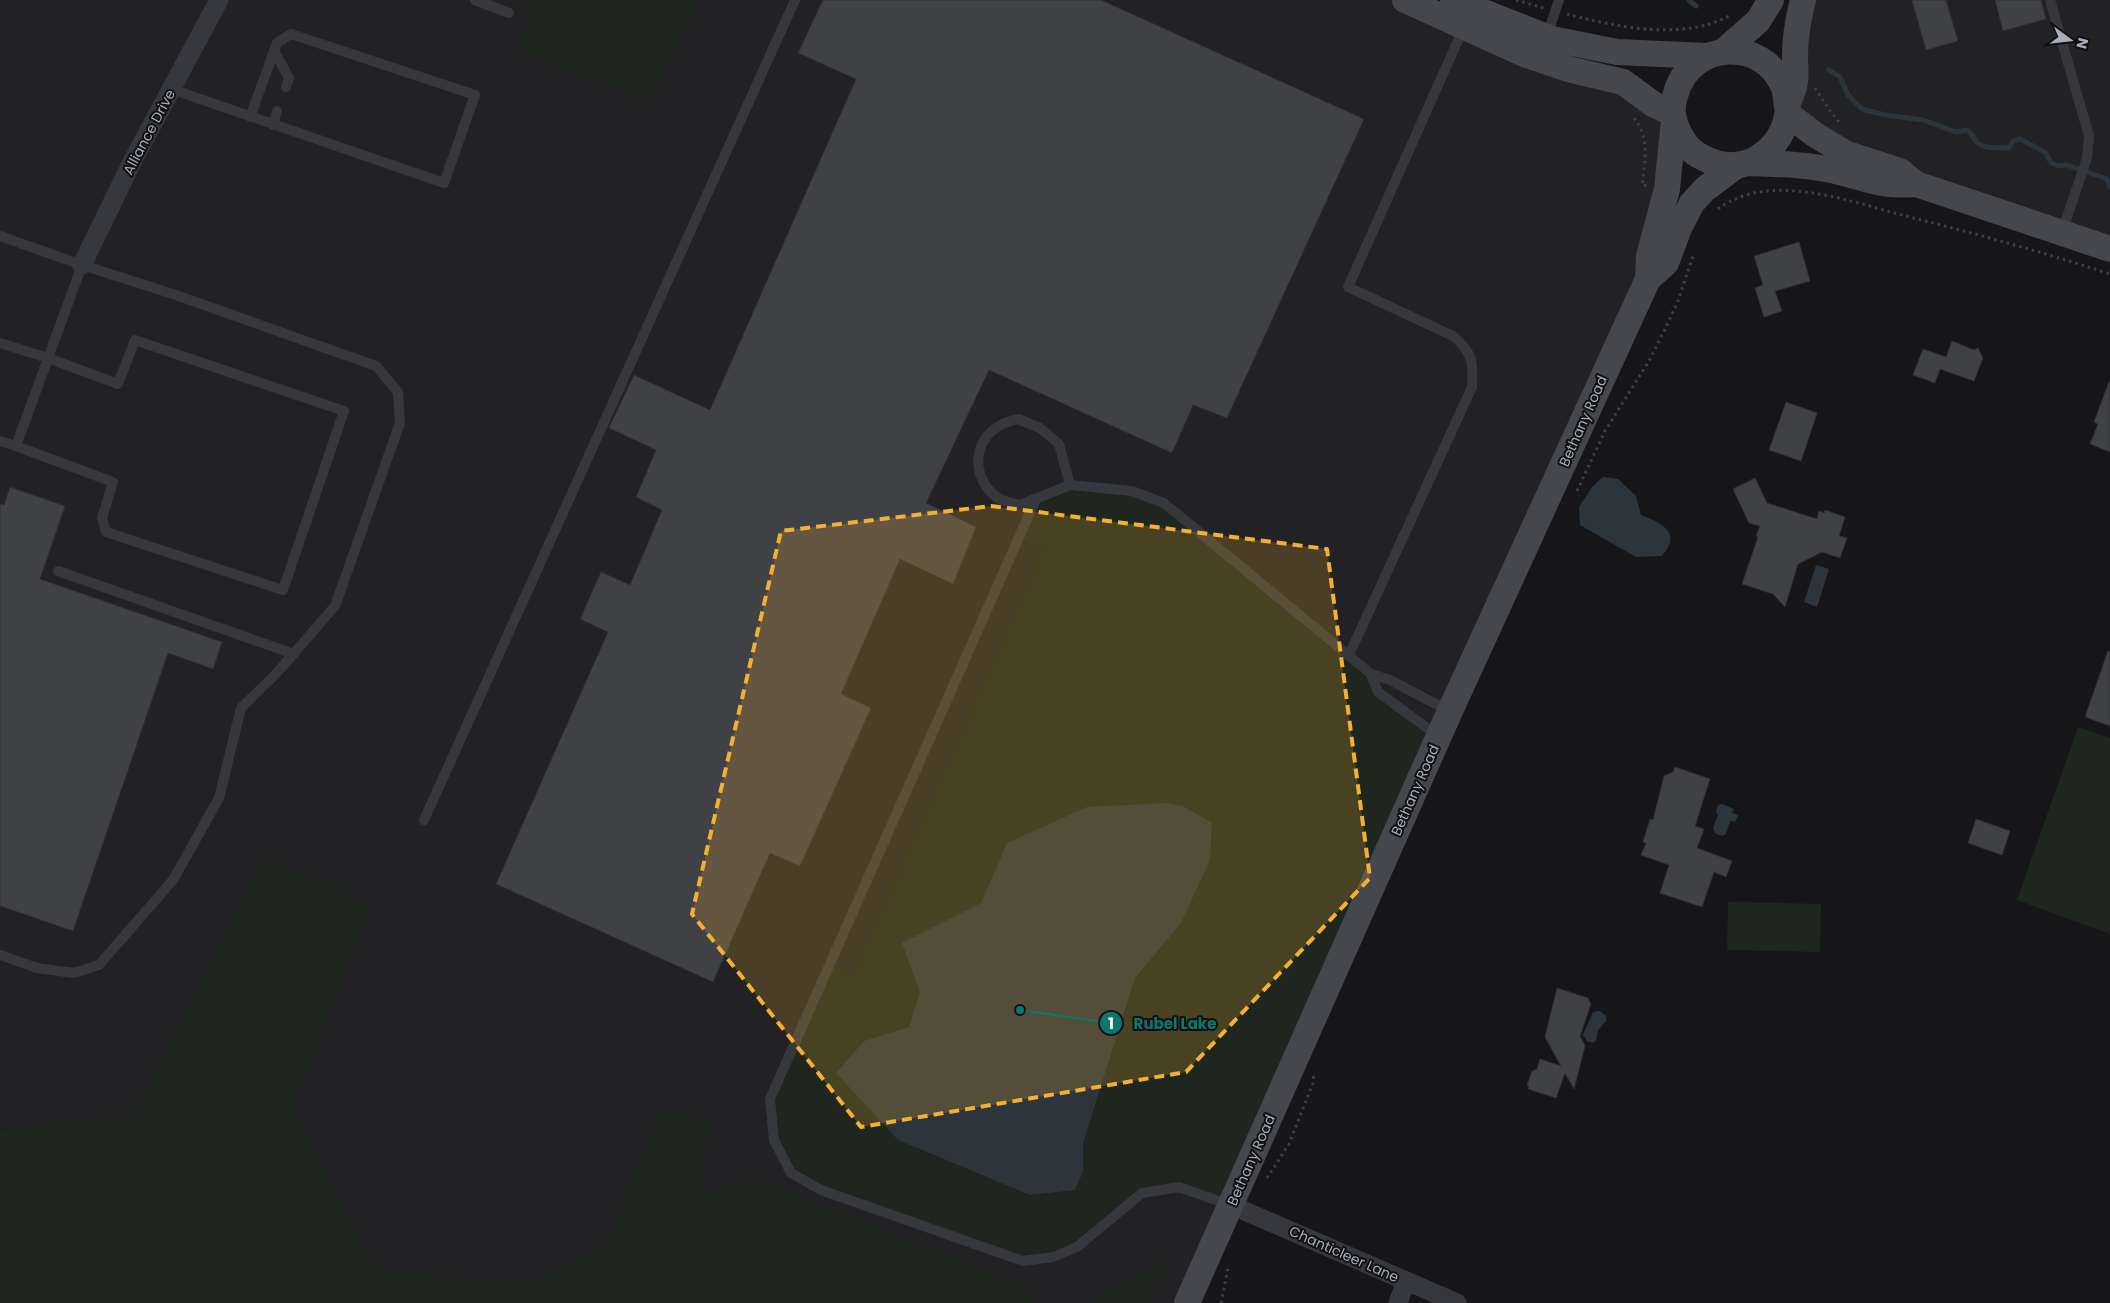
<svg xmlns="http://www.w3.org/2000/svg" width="2110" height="1303" font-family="Poppins,sans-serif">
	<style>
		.built { fill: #222225 }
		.green { fill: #1e261f }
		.water { fill: #2c353c }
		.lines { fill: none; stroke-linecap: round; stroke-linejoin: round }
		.stream { stroke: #2c353c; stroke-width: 5 }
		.building { fill: #404145; stroke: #303034 }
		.path { stroke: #3d3f44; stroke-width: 3; stroke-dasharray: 2.5 4; stroke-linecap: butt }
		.lane { stroke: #37383d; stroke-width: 10 }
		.street { stroke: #37383d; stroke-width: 19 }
		.secondary { stroke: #45474d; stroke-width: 26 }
		.marked { fill: #f2b134; fill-opacity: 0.2; stroke: #f2b134; stroke-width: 4; stroke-dasharray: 10 6; stroke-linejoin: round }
		.labels { text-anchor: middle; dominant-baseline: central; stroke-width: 4; stroke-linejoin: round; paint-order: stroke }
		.street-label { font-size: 14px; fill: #a8adb8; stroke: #111113 }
		.leader { fill: none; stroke: #0f766e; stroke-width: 2 }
		.callout-dot { fill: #0f766e; stroke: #111113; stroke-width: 2 }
		.mark-label { font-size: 15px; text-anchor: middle; font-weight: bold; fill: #fff }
		.callout-label { font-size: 15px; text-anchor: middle; font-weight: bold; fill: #0f766e; stroke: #111113; stroke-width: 4; stroke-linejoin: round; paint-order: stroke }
	</style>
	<rect width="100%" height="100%" fill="#161618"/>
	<g class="built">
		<path d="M0,0H1406L1568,69L1674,120L1661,218L1186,1303H38L133,1116L0,1129Z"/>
		<path d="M1810,0H2110V249L1916,184L1787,107Z"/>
	</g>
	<g class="green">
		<path d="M518,0H702L650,103L518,52L534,14Z"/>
		<path d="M1070,485L1132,491L1164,503L1371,674L1378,692L1439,737L1231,1205L1179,1187L1142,1193L1077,1247L1023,1261L821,1190L791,1173L774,1140L770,1099L829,964L853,973L1043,550L1018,539L1036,499Z"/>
		<path d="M2078,727L2110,738V934L2017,900Z"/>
		<path d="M265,858L333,885L370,907L292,1110L377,1271L536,1285L607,1242L661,1112L711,1120L698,1197L753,1178L1017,1283L1036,1303H0V1129L134,1115Z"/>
		<path d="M1728,902L1821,904L1820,952L1727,950Z"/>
		<path d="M1170,1259L1149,1303H1091Z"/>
	</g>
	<g class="water">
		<path d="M1603,477L1618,479L1636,496L1641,515C1662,523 1682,532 1662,556L1636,557L1580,525L1579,507L1592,487Z"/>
		<path d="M1816,565L1829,569L1817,607L1804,602Z"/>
		<path d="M1166,803L1183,806L1212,823L1210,860L1181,923L1135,978L1083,1143V1172L1075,1190L1030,1195L898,1140L836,1073L864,1041L909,1027L920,993L902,943L981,903L1007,843L1087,807Z"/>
		<path d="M1722,804L1734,809L1732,813L1738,815L1735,822L1730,821L1726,834L1722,836L1716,834L1713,828L1718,815L1716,811L1718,805Z"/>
		<path d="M1600,1011L1606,1016V1021L1598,1030L1596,1041L1593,1043L1587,1041L1583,1035L1593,1012Z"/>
	</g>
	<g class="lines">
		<g class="stream">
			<path d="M1689,0L1696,6"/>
			<path d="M1829,70L1840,77L1848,95L1862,109L1885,115L1923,120L1956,132L1967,130C1972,134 1973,138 1978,143C1985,150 2000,147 2009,148L2013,141L2020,139L2046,153L2051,163L2058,166L2067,165L2107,179L2110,187"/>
		</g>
	</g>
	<g class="building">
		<path d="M823,0H1101L1364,119L1227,418L1193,405L1172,453L989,370L926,503L976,527L953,584L900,559L841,694L871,708L800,866L770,853L713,982L496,884L608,632L580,619L601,572L630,585L662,510L636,497L656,450L609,428L634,375L710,410L856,79L798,53Z"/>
		<path d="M1912,0H1946L1958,41L1926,50Z"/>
		<path d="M1995,0H2041L2046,19L2003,31Z"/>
		<path d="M1799,242L1810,281L1775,291L1782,311L1764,317L1755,288L1763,285L1754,256Z"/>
		<path d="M1952,341L1974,350L1978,348L1983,358L1974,381L1940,369L1935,383L1913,375L1923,349L1946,357Z"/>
		<path d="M2109,382L2110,383V452L2090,444L2098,424L2094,422Z"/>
		<path d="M1786,402L1817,413L1801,461L1769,450Z"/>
		<path d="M1755,478L1767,503L1817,519L1819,511L1824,513L1825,510L1845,517L1839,536L1847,538L1840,558L1822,552L1798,564L1785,607L1773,594L1742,584L1758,537L1756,536L1760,526L1749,523L1733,489Z"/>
		<path d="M10,487L65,506L40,579L222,642L213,669L168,653L73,931L0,906V504L4,505Z"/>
		<path d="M2108,651L2110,652V726L2085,717Z"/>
		<path d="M1675,767L1710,779L1695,826L1704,829L1697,848L1732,861L1726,877L1714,872L1702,907L1660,893L1669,865L1641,855L1646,843L1643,842L1650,819L1653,820L1664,776L1673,772Z"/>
		<path d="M1976,819L2010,831L2002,855L1968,843Z"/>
		<path d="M1557,988L1588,998L1591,1004L1580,1036L1585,1046L1574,1089L1565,1073L1556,1098L1528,1089L1529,1086L1527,1085L1532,1071L1537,1069L1540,1059L1561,1066L1545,1037Z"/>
	</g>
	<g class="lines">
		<g class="path">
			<path d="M1516,0L1544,8"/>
			<path d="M1567,14C1616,27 1683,41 1729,16"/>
			<path d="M1815,88L1830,111L1839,122L1837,124"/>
			<path d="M1634,118C1650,138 1645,161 1642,185L1648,186"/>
			<path d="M1718,209C1731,199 1751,192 1767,191C1811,187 1857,203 1898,214C1969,232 2040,251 2110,274"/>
			<path d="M1577,491L1605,431L1649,361L1667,325L1678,301L1694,253"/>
			<path d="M1267,1178L1289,1144L1313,1083L1314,1073"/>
			<path d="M1221,1303L1228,1268"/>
		</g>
		<g class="lane">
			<path d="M475,0L509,13"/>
			<path d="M2050,0L2089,136L2087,158L2062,232"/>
			<path d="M1547,36L1559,0"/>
			<path d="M274,51L289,78L286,87"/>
			<path d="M171,89L444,183L475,95L291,34L277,43L250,117"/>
			<path d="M273,125L277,111"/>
			<path d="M0,236L82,265L176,295L376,366L398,392L400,423L335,606L275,675L241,708L219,798L173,880L99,965L74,973L37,968L0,955"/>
			<path d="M0,343L48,358L118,384L135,340L344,411L283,590L106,532L102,518L113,482L16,446"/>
			<path d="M0,441L16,446L82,265"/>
			<path d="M1070,485L1020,505C1013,503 1004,502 998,498C972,480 971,442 999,426C1005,422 1012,421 1018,419L1040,428L1059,444L1070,485L1132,491L1164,503L1371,674L1390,680L1449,711"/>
			<path d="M1036,499L770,1099L774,1140L791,1173L821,1190L1023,1261L1053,1257L1077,1247L1142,1193L1179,1187L1230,1205"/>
			<path d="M58,571L294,654"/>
			<path d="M1349,655L1472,387C1473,361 1473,353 1453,336L1348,287L1464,27"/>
			<path d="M1371,674L1378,692L1438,736"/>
			<path d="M424,820L795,0"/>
		</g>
		<g class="street">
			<path d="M82,265L132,162L219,0"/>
			<path d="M1231,1205L1457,1303"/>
			<path d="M1398,1303L1406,1281"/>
		</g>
		<g class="secondary">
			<path d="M1405,0L1524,54L1568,69L1623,82L1653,104L1672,113"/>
			<path d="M1453,0L1552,39L1617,52L1706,56"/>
			<path d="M1724,51L1758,21L1771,0"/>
			<path d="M1787,107C1786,101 1786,94 1784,88C1764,36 1691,41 1676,93C1672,105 1671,114 1676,126C1681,138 1687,149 1698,155C1715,165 1734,169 1752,161C1770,152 1784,136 1787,115C1788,111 1787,108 1788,104C1790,97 1794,90 1795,82C1796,74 1795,65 1795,56C1795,37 1798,19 1803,0"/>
			<path d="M1788,114L1814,134L1845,153L1900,171L1916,184L2110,249"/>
			<path d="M1746,163C1776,164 1807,164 1836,171C1868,179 1881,187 1916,184"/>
			<path d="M1648,279L1666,263L1679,228L1692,203L1705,189L1736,166"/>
			<path d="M1187,1303L1450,711L1648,279L1649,256L1667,189L1674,120"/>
		</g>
	</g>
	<path class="marked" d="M991,506L1327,549L1370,878L1186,1072L861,1127L692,914L781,531Z"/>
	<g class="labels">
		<g class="street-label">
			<text transform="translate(149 132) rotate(-62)">Alliance Drive</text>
			<text transform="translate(1583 421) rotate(-66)">Bethany Road</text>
			<text transform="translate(1415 790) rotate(-66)">Bethany Road</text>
			<text transform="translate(1251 1160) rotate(-66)">Bethany Road</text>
			<text transform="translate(1344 1254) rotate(24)">Chanticleer Lane</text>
		</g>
	</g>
	<path class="leader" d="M1020 1010L1111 1023"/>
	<g class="callout-dot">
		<circle cx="1020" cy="1010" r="5"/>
		<circle cx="1111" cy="1023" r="12"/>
	</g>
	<g class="mark-label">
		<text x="1111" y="1029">1</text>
	</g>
	<g class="callout-label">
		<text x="1175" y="1029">Rubel Lake</text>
	</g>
	<g transform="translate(2070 40) rotate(105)" stroke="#111113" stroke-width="4" paint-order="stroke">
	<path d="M0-4L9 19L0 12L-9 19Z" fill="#a8adb8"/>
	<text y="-8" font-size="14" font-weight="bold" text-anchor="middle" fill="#a8adb8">N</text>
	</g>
</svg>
